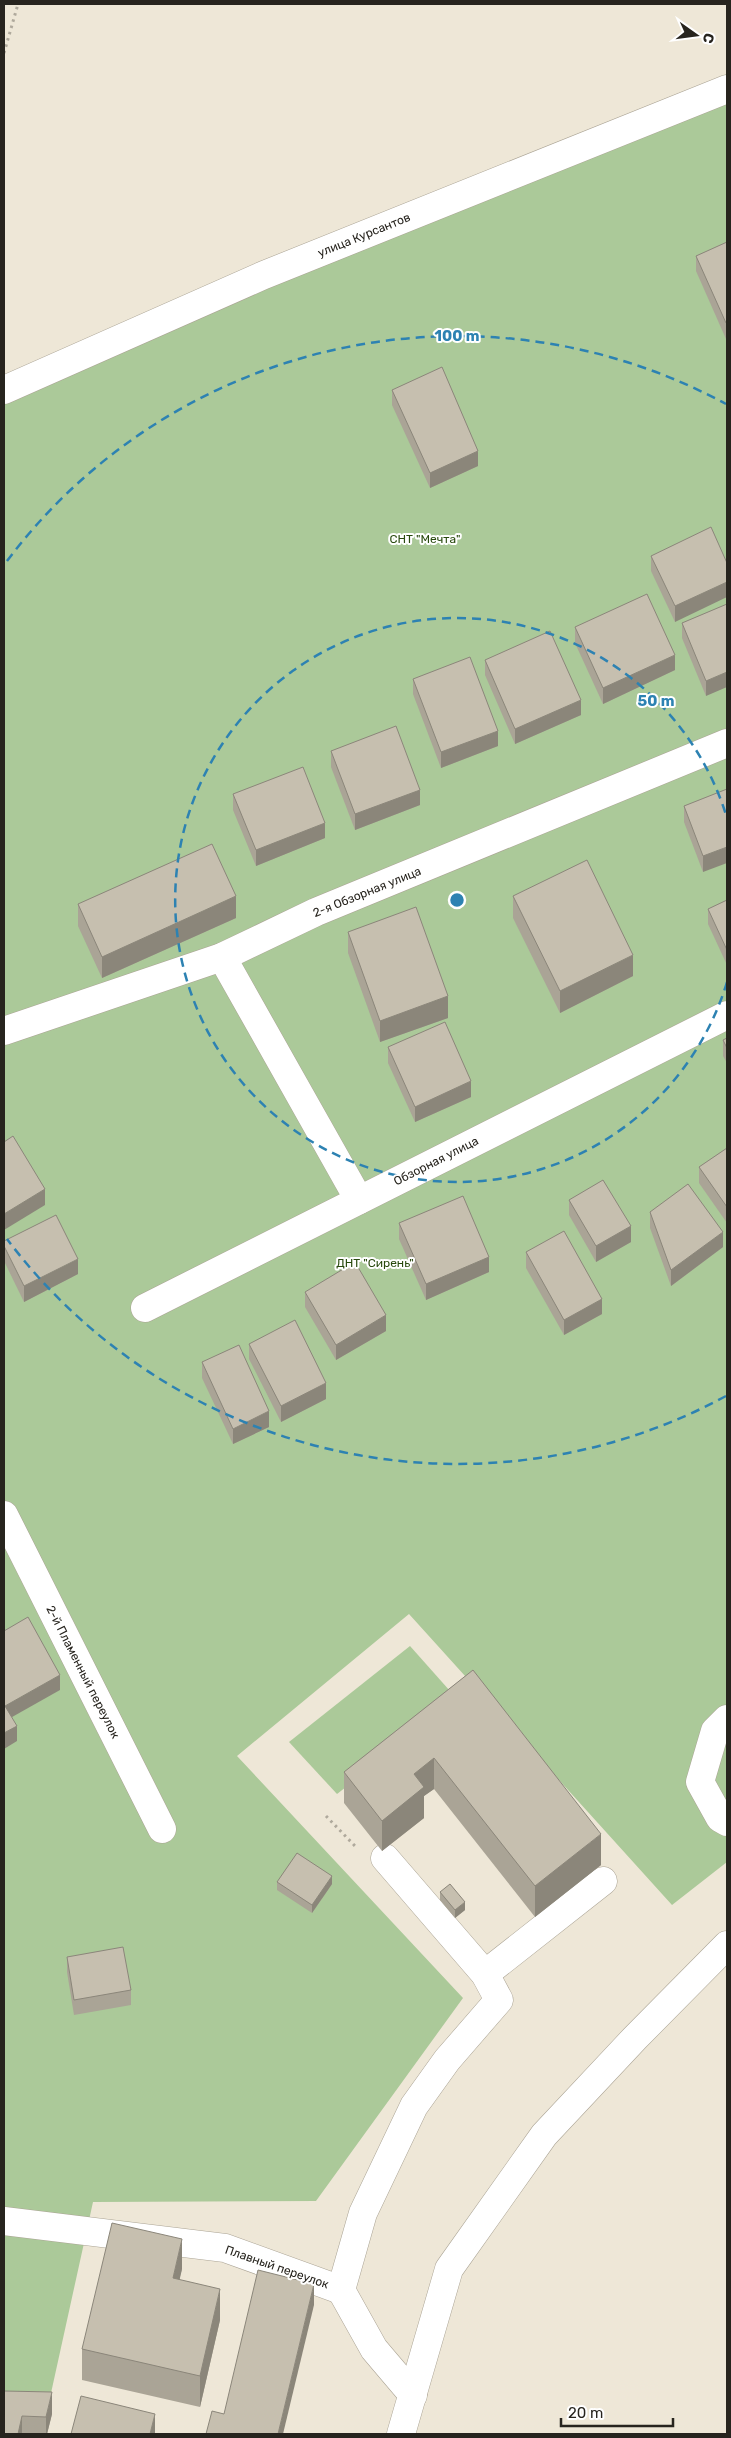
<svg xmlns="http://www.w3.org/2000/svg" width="731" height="2438" font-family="Rubik,sans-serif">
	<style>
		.green { fill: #abc999 }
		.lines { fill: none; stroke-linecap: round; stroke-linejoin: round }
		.minor-casing { stroke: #aba495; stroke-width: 29 }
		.path { stroke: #afa99c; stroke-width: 3; stroke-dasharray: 2.5 4; stroke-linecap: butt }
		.minor { stroke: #fff; stroke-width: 28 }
		.wall { fill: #aaa496 }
		.shaded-wall { fill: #8b867a }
		.building { fill: #c6bfaf; stroke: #8b867a }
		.ring { fill: none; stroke: #2d82b2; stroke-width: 2.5; stroke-dasharray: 9 6 }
		.labels { text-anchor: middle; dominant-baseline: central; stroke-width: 4; stroke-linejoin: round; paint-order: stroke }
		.street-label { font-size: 12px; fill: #27241e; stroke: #fff }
		.park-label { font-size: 12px; fill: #28490d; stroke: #fff }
		.centre { fill: #2d82b2; stroke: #fff; stroke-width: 2.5 }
		.ring-label { font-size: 15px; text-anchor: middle; font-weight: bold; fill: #2d82b2; stroke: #fff; stroke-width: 4; stroke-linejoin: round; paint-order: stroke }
	</style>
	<rect width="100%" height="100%" fill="#eee7d7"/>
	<g class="green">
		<path d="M727,74V1862L672,1905L409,1614L237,1756L463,1998L316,2201L93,2202L42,2434H4V396Z"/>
		<path d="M410,1646L458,1700L337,1794L289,1742Z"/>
	</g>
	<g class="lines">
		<defs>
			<g id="minor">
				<path d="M4,390L264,275L727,89"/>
				<path d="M222,957L359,1200"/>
				<path d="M4,1031L222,957L316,912L727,743"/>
				<path d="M145,1308L727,1015"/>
				<path d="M4,1515L162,1829"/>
				<path d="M727,1719L715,1731L700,1782L720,1818L727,1822"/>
				<path d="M385,1858L485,1974L499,2000L447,2060L414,2106L363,2213L341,2290L374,2349L413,2395"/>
				<path d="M485,1974L603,1881"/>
				<path d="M4,2221L225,2248L341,2290"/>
				<path d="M401,2434L449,2269L544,2135L635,2038L727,1945"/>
			</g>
		</defs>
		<use href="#minor" class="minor-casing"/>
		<g class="path">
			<path d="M4,53L18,4"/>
			<path d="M326,1816L355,1846"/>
		</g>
		<use href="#minor" class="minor"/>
	</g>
	<g class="wall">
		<path d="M727,242V338L726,339L696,271V256Z"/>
		<path d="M392,390L478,466L430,488L392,405Z"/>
		<path d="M651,556L727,563L675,622L651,571Z"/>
		<path d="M727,604L706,696L682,638V623Z"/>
		<path d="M575,627L675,670L603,704L575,643Z"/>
		<path d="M485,660L581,715L515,744L485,675Z"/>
		<path d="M413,679L498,746L441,768L413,694Z"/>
		<path d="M331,751L420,805L355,830L331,767Z"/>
		<path d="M727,789L703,872L684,822V806Z"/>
		<path d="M233,794L325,838L256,866L233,810Z"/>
		<path d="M513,896L633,976L560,1013L513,918Z"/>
		<path d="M727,900V965L708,924V909Z"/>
		<path d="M78,904L236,918L102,978L78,926Z"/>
		<path d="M348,932L448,1018L380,1042L348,953Z"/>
		<path d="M727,1038V1063L723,1056V1040Z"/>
		<path d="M388,1047L471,1097L415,1122L388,1063Z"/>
		<path d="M727,1148V1223L699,1183V1167Z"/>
		<path d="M569,1200L631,1242L596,1262L569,1215Z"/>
		<path d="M650,1212L723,1247L671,1286L650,1228Z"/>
		<path d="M399,1223L489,1272L426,1300L399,1239Z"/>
		<path d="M4,1241L78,1274L24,1302L4,1261Z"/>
		<path d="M526,1252L602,1314L564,1335L526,1268Z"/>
		<path d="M305,1292L386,1331L336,1360L305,1307Z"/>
		<path d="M249,1344L326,1399L281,1422L249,1359Z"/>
		<path d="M202,1362L269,1427L233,1444L202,1378Z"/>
		<path d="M473,1670L601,1865L535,1917L434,1789L424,1796V1818L382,1851L344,1803V1772Z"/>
		<path d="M277,1882L332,1884L312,1913L277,1890Z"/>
		<path d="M440,1892L465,1910L455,1918L440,1900Z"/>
		<path d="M67,1957L131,1990V2005L74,2015L67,1972Z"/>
		<path d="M182,2269L179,2280L220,2320L200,2407L82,2380V2349Z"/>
		<path d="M4,2391L52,2414L47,2434H4Z"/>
	</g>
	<g class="shaded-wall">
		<path d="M726,323H727V338L726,339Z"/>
		<path d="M478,451V466L430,488V473Z"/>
		<path d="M727,582V597L675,622V606Z"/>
		<path d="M675,655V670L603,704V688Z"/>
		<path d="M727,672V687L706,696V681Z"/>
		<path d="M581,700V715L515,744V729Z"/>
		<path d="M498,731V746L441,768V752Z"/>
		<path d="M420,790V805L355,830V814Z"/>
		<path d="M325,823V838L256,866V850Z"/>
		<path d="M727,847V863L703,872V856Z"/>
		<path d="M236,896V918L102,978V957Z"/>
		<path d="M633,955V976L560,1013V991Z"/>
		<path d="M448,996V1018L380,1042V1021Z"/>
		<path d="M471,1081V1097L415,1122V1107Z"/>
		<path d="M45,1189V1205L4,1230V1214Z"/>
		<path d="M631,1226V1242L596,1262V1246Z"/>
		<path d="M723,1232V1247L671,1286V1270Z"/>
		<path d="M489,1257V1272L426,1300V1284Z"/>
		<path d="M78,1259V1274L24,1302V1286Z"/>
		<path d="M602,1299V1314L564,1335V1320Z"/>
		<path d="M386,1315V1331L336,1360V1345Z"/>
		<path d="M326,1383V1399L281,1422V1406Z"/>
		<path d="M269,1411V1427L233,1444V1429Z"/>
		<path d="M60,1675V1690L5,1721V1706Z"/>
		<path d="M17,1726V1741L4,1749V1733Z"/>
		<path d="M434,1758V1789L424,1796V1818L382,1851V1821L414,1774Z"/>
		<path d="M601,1834V1865L535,1917V1886Z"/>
		<path d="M332,1876V1884L312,1913V1905Z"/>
		<path d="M465,1902V1910L455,1918V1910Z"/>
		<path d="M182,2239V2269L173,2309V2278Z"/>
		<path d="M314,2284V2305L283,2434H278Z"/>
		<path d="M220,2289V2320L200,2407V2376Z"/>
		<path d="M52,2392V2414L47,2434H46V2417Z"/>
		<path d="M155,2414V2434H150Z"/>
		<path d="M22,2416V2434H18Z"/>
	</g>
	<g class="building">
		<path d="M727,242V323H726L696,256Z"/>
		<path d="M442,367L478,451L430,473L392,390Z"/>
		<path d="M711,527L727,563V582L675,606L651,556Z"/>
		<path d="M647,594L675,655L603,688L575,627Z"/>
		<path d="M727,604V672L706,681L682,623Z"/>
		<path d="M550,631L581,700L515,729L485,660Z"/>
		<path d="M470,657L498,731L441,752L413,679Z"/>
		<path d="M396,726L420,790L355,814L331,751Z"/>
		<path d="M303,767L325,823L256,850L233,794Z"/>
		<path d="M727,789V847L703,856L684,806Z"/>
		<path d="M212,844L236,896L102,957L78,904Z"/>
		<path d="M587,860L633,955L560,991L513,896Z"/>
		<path d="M727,900V950L708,909Z"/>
		<path d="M416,907L448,996L380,1021L348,932Z"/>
		<path d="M445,1022L471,1081L415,1107L388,1047Z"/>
		<path d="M727,1038V1048L723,1040Z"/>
		<path d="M13,1136L45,1189L4,1214V1142Z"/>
		<path d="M727,1148V1207L699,1167Z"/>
		<path d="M603,1180L631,1226L596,1246L569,1200Z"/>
		<path d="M688,1184L723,1232L671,1270L650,1212Z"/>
		<path d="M463,1196L489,1257L426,1284L399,1223Z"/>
		<path d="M56,1215L78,1259L24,1286L4,1246V1241Z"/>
		<path d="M564,1231L602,1299L564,1320L526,1252Z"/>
		<path d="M355,1262L386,1315L336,1345L305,1292Z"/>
		<path d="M295,1320L326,1383L281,1406L249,1344Z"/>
		<path d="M239,1345L269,1411L233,1429L202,1362Z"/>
		<path d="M28,1617L60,1675L5,1706L17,1726L4,1733V1631Z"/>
		<path d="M473,1670L601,1834L535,1886L434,1758L414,1774L424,1787L382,1821L344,1772Z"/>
		<path d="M297,1853L332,1876L312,1905L277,1882Z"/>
		<path d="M450,1884L465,1902L455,1910L440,1892Z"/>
		<path d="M123,1947L131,1990L74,2000L67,1957Z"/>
		<path d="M112,2223L182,2239L173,2278L220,2289L200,2376L82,2349Z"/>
		<path d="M258,2270L314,2284L278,2434H206L212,2411L224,2414Z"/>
		<path d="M4,2391L52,2392L46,2417L22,2416L18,2434H4Z"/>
		<path d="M81,2396L155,2414L150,2434H71Z"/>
	</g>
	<g class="ring">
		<path d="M727 982A282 282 0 1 1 727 818"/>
		<path d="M726 1396A564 564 0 0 1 7 1239M7 561A564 564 0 0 1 726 404"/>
	</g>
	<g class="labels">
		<g class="street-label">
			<text transform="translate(364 235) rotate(-22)">улица Курсантов</text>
			<text transform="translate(367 892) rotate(-22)">2-я Обзорная улица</text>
			<text transform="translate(436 1161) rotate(-27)">Обзорная улица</text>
			<text transform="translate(83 1672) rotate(63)">2-й Пламенный переулок</text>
			<text transform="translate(277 2267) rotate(19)">Плавный переулок</text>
		</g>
		<g class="park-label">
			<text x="425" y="539">СНТ "Мечта"</text>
			<text x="375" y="1263">ДНТ "Сирень"</text>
		</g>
	</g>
	<circle cx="457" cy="900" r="8" class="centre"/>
	<g class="ring-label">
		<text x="457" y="341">100 m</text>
		<text x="656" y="706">50 m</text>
	</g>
	<rect width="731" height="2438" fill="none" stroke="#27241e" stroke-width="10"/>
	<g transform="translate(696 35) rotate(104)" stroke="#ffffff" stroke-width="4" paint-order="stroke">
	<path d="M0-4L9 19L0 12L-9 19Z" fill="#27241e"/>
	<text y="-8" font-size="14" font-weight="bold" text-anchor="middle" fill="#27241e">С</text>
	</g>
	<path d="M561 2418v8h112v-8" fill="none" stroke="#27241e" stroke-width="2.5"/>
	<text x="568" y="2418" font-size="15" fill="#27241e" stroke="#ffffff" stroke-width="4" paint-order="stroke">20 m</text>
</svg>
